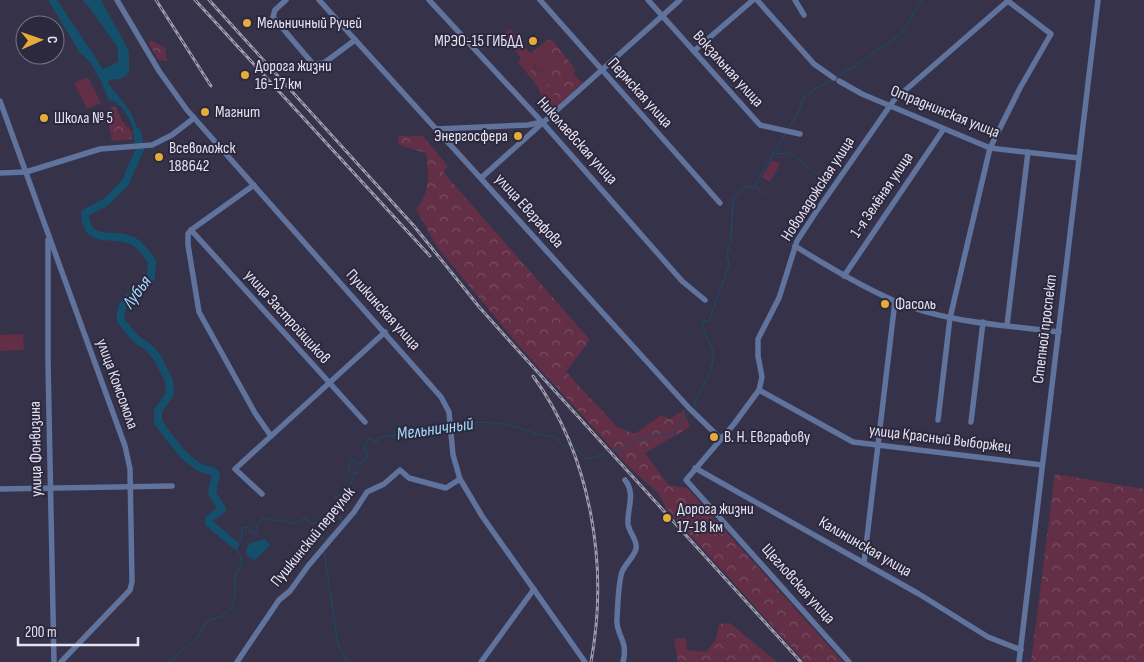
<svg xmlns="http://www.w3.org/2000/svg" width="1144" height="662" font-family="'Sofia Sans Condensed',sans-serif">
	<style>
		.green { fill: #622f47 }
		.forest { fill: url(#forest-crowns) }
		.water { fill: #144f6c }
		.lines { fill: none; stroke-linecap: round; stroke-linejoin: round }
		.stream { stroke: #144f6c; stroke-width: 1 }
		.river { stroke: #144f6c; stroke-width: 8 }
		.minor { stroke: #5f739d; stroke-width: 5.5 }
		.rail-casing { stroke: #9d9aad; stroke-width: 3 }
		.rail { stroke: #2c283e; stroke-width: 1; stroke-dasharray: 4; stroke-linecap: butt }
		.poi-dot { fill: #e7ac37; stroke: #2c283e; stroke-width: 2 }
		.labels { text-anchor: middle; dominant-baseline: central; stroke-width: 4; stroke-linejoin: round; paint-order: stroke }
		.poi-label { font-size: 16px; fill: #e5e3f2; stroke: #2c283e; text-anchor: start }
		.street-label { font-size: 16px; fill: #e5e3f2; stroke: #2c283e }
		.water-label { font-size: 18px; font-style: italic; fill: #a2dbfd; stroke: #2c283e }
	</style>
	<defs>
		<pattern id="forest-crowns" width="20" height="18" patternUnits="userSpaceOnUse" patternTransform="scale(1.25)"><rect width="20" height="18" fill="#622f47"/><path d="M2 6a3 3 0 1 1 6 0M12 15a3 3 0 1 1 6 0" fill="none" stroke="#784d62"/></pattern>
	</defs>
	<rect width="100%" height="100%" fill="#363249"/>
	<g class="green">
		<path d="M510,29L530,53L534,51L541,58H555L554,61L539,72L536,71L534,64L533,74L536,81L547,77V88L558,97L565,99L550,113L551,102H544L537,86L518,62L521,58L502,36Z"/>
		<path d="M88,77L101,103L87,109L74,83Z"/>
		<path d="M772,160L780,164L770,182L762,177Z"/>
		<path d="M23,334L24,350L0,351V335Z"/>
	</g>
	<g class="forest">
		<path d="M549,39L552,40L576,70L573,73L581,82L585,80L565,99L556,97L547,88V77L537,82L529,68L528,61H531L536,71L539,73L554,61L553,58H541L534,51Z"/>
		<path d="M151,40L165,48L167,61L158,60L149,43Z"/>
		<path d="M111,106L115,107C119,112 120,118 123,122C128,129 134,129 132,139L112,141L108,121L111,117Z"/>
		<path d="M398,136H423L448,166L443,172L590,340L566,372L617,427L635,434L661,415L670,419L684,410L690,427L645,453L669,485L687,488L843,662H805L666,508L659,494L628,466L520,347L437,247L416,209C431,191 429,174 426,153L399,145Z"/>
		<path d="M1055,474L1144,489V662H1031Z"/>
		<path d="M730,623L777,662H678L674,639L686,638L687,650L706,652L716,639L719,624Z"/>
	</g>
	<g class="water">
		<path d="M48,0H57L103,69L118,62V48L89,7L82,0H101L129,51V71L126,76L120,79L109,80L108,83L130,111L143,141L137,142C134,128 125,102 109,100C102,84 94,62 80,53Z"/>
		<path d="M265,539L270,545L255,560L247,556L246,550L250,543Z"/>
	</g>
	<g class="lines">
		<g class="stream">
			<path d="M789,128L799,111L803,98L818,87L834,80L846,70L852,68L901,34L922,0"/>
			<path d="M775,154L788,153L795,156L829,184"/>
			<path d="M755,186L765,196"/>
			<path d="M694,407C697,391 711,380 713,359C715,344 701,334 703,321H709L729,265L727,254L731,240L733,199L747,185L752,189L754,187L785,134"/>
			<path d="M454,423C473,423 494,421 513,426C527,429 538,437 554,436L567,449"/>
			<path d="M575,446L586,459L605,454"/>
			<path d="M611,450L621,452L636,438L642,440L654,434L671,436L688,413"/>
			<path d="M342,522L337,513L340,512L341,500L334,498L345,493L357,472L351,473L349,470L350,460H353L357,465L366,460L367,454L364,449L368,439H372L376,443L378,438C391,433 404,437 413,433L419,436L421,431L427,432L434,428L440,430L443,424H447"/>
			<path d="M324,551L338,645L348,662"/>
			<path d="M169,662L198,637L207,621L222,616L232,607L236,592L234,578L241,565V557L235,545L241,539L242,528L248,527L251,532L256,534V527L263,518C275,521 284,520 295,524L305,518L311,524L316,523L320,525L323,538L325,539L332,534"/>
		</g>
		<path class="river" d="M137,132L140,149L125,183L106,202L85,213C86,247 113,231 133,241C141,245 146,254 152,261L151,278C139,294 118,297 121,321L135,338L149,348L157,357L169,381L170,394L158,411V422C170,438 191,471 213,471L216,474L212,493L222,509L209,519V523L235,545"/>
		<g class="minor">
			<path d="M117,0L159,71L187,110L441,397L449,412L453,455L460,479L482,516L585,662"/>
			<path d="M286,0L275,10L273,17L313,64L324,63L355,40"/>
			<path d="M319,0L689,408L721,439"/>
			<path d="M429,0L542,122L682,281L705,300"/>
			<path d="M540,0L720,203"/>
			<path d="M648,0L760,125L800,134"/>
			<path d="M757,0L814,64L834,78"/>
			<path d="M795,0L804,15"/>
			<path d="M694,51L753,0"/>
			<path d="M839,81L862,94L990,148L1079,158"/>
			<path d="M0,101L125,446L130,469L132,582L130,590L61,662"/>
			<path d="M436,129L528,125L542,122"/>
			<path d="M0,173L26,172L100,149L152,145L172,135L194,118"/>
			<path d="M481,178L680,0"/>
			<path d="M254,185L191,230L188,234V245L199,312L255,413L271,436"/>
			<path d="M191,230L365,422"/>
			<path d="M48,240V363L54,662"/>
			<path d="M795,246C827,266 860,286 895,301C946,323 1005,325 1059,332"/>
			<path d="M844,276L943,130"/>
			<path d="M1007,325L1028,152"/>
			<path d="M759,390L853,442L1042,465"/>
			<path d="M938,420L950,318L990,148L1020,88L1051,34L1008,1"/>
			<path d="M971,422L983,322"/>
			<path d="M695,468L919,594L988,637L1021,650"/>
			<path d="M0,489L172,486"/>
			<path d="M262,494L235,469L385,332"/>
			<path d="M864,563L895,301"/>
			<path d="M237,662L279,600L290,591L308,566L354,512L367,492L384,484L400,470L409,478L446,488L460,479"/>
			<path d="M481,662L534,589"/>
			<path d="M623,662C629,640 615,635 617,618C618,605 618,584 622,572C625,564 634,557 636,549C638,540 629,533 628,524C627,508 636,494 625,480"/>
			<path d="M849,662L686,480L734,424L759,390L762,377L758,356V339L779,298L797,241L816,212L894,100L1009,0"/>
			<path d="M1019,662L1098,0"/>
		</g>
		<defs>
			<g id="rail">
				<path d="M156,0L211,86"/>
				<path d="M195,0L430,256"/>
				<path d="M209,0L414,226L480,308L514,346L801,662"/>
				<path d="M533,376C591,456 609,565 591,662"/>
			</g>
		</defs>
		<use href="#rail" class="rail-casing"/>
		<use href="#rail" class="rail"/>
	</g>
	<g class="poi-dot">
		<circle cx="247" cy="23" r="5"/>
		<circle cx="533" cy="41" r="5"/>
		<circle cx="245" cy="75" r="5"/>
		<circle cx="205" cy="112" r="5"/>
		<circle cx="44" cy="118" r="5"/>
		<circle cx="518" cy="136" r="5"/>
		<circle cx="159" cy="157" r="5"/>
		<circle cx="885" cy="304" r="5"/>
		<circle cx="714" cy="437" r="5"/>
		<circle cx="667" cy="518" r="5"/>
	</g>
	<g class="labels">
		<g class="poi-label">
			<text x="257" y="23">Мельничный Ручей</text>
			<text x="523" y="41" text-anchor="end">МРЭО-15 ГИБДД</text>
			<text x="255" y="66">Дорога жизни<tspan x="255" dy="18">16-17 км</tspan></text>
			<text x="215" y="112">Магнит</text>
			<text x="54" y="118">Школа № 5</text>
			<text x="508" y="136" text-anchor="end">Энергосфера</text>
			<text x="169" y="148">Всеволожск<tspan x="169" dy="18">188642</tspan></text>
			<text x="895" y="304">Фасоль</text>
			<text x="724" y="437">В. Н. Евграфову</text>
			<text x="677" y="509">Дорога жизни<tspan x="677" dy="18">17-18 км</tspan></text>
		</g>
		<g class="street-label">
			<text transform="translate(728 69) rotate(48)">Вокзальная улица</text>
			<text transform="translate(640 93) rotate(48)">Пермская улица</text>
			<text transform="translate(945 112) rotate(22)">Отраднинская улица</text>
			<text transform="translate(577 141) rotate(48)">Николаевская улица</text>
			<text transform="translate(818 189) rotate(-57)">Новоладожская улица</text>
			<text transform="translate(882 195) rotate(-56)">1-я Зелёная улица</text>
			<text transform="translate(529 211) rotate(48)">улица Евграфова</text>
			<text transform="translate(383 310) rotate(48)">Пушкинская улица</text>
			<text transform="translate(287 317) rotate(48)">улица Застройщиков</text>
			<text transform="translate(1045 329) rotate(-83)">Степной проспект</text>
			<text transform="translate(117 384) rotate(70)">улица Комсомола</text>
			<text transform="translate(940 439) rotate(7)">улица Красный Выборжец</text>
			<text transform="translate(36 449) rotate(-91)">улица Фонвизина</text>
			<text transform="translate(313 537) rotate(-51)">Пушкинский переулок</text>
			<text transform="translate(865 547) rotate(30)">Калининская улица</text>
			<text transform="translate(798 584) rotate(48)">Щегловская улица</text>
		</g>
		<g class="water-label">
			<text transform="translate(137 292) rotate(-54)">Лубья</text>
			<text transform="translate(435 429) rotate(-8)">Мельничный</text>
		</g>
	</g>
	<g transform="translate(40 40) rotate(88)"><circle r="24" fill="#2c283e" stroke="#767386"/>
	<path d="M0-4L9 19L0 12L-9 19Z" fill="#e7ac37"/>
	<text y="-8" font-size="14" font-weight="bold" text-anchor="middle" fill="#e5e3f2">С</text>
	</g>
	<path d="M18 637v8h120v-8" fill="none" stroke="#e5e3f2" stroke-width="2.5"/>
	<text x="25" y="637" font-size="15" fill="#e5e3f2" stroke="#2c283e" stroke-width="4" paint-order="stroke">200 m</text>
</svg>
